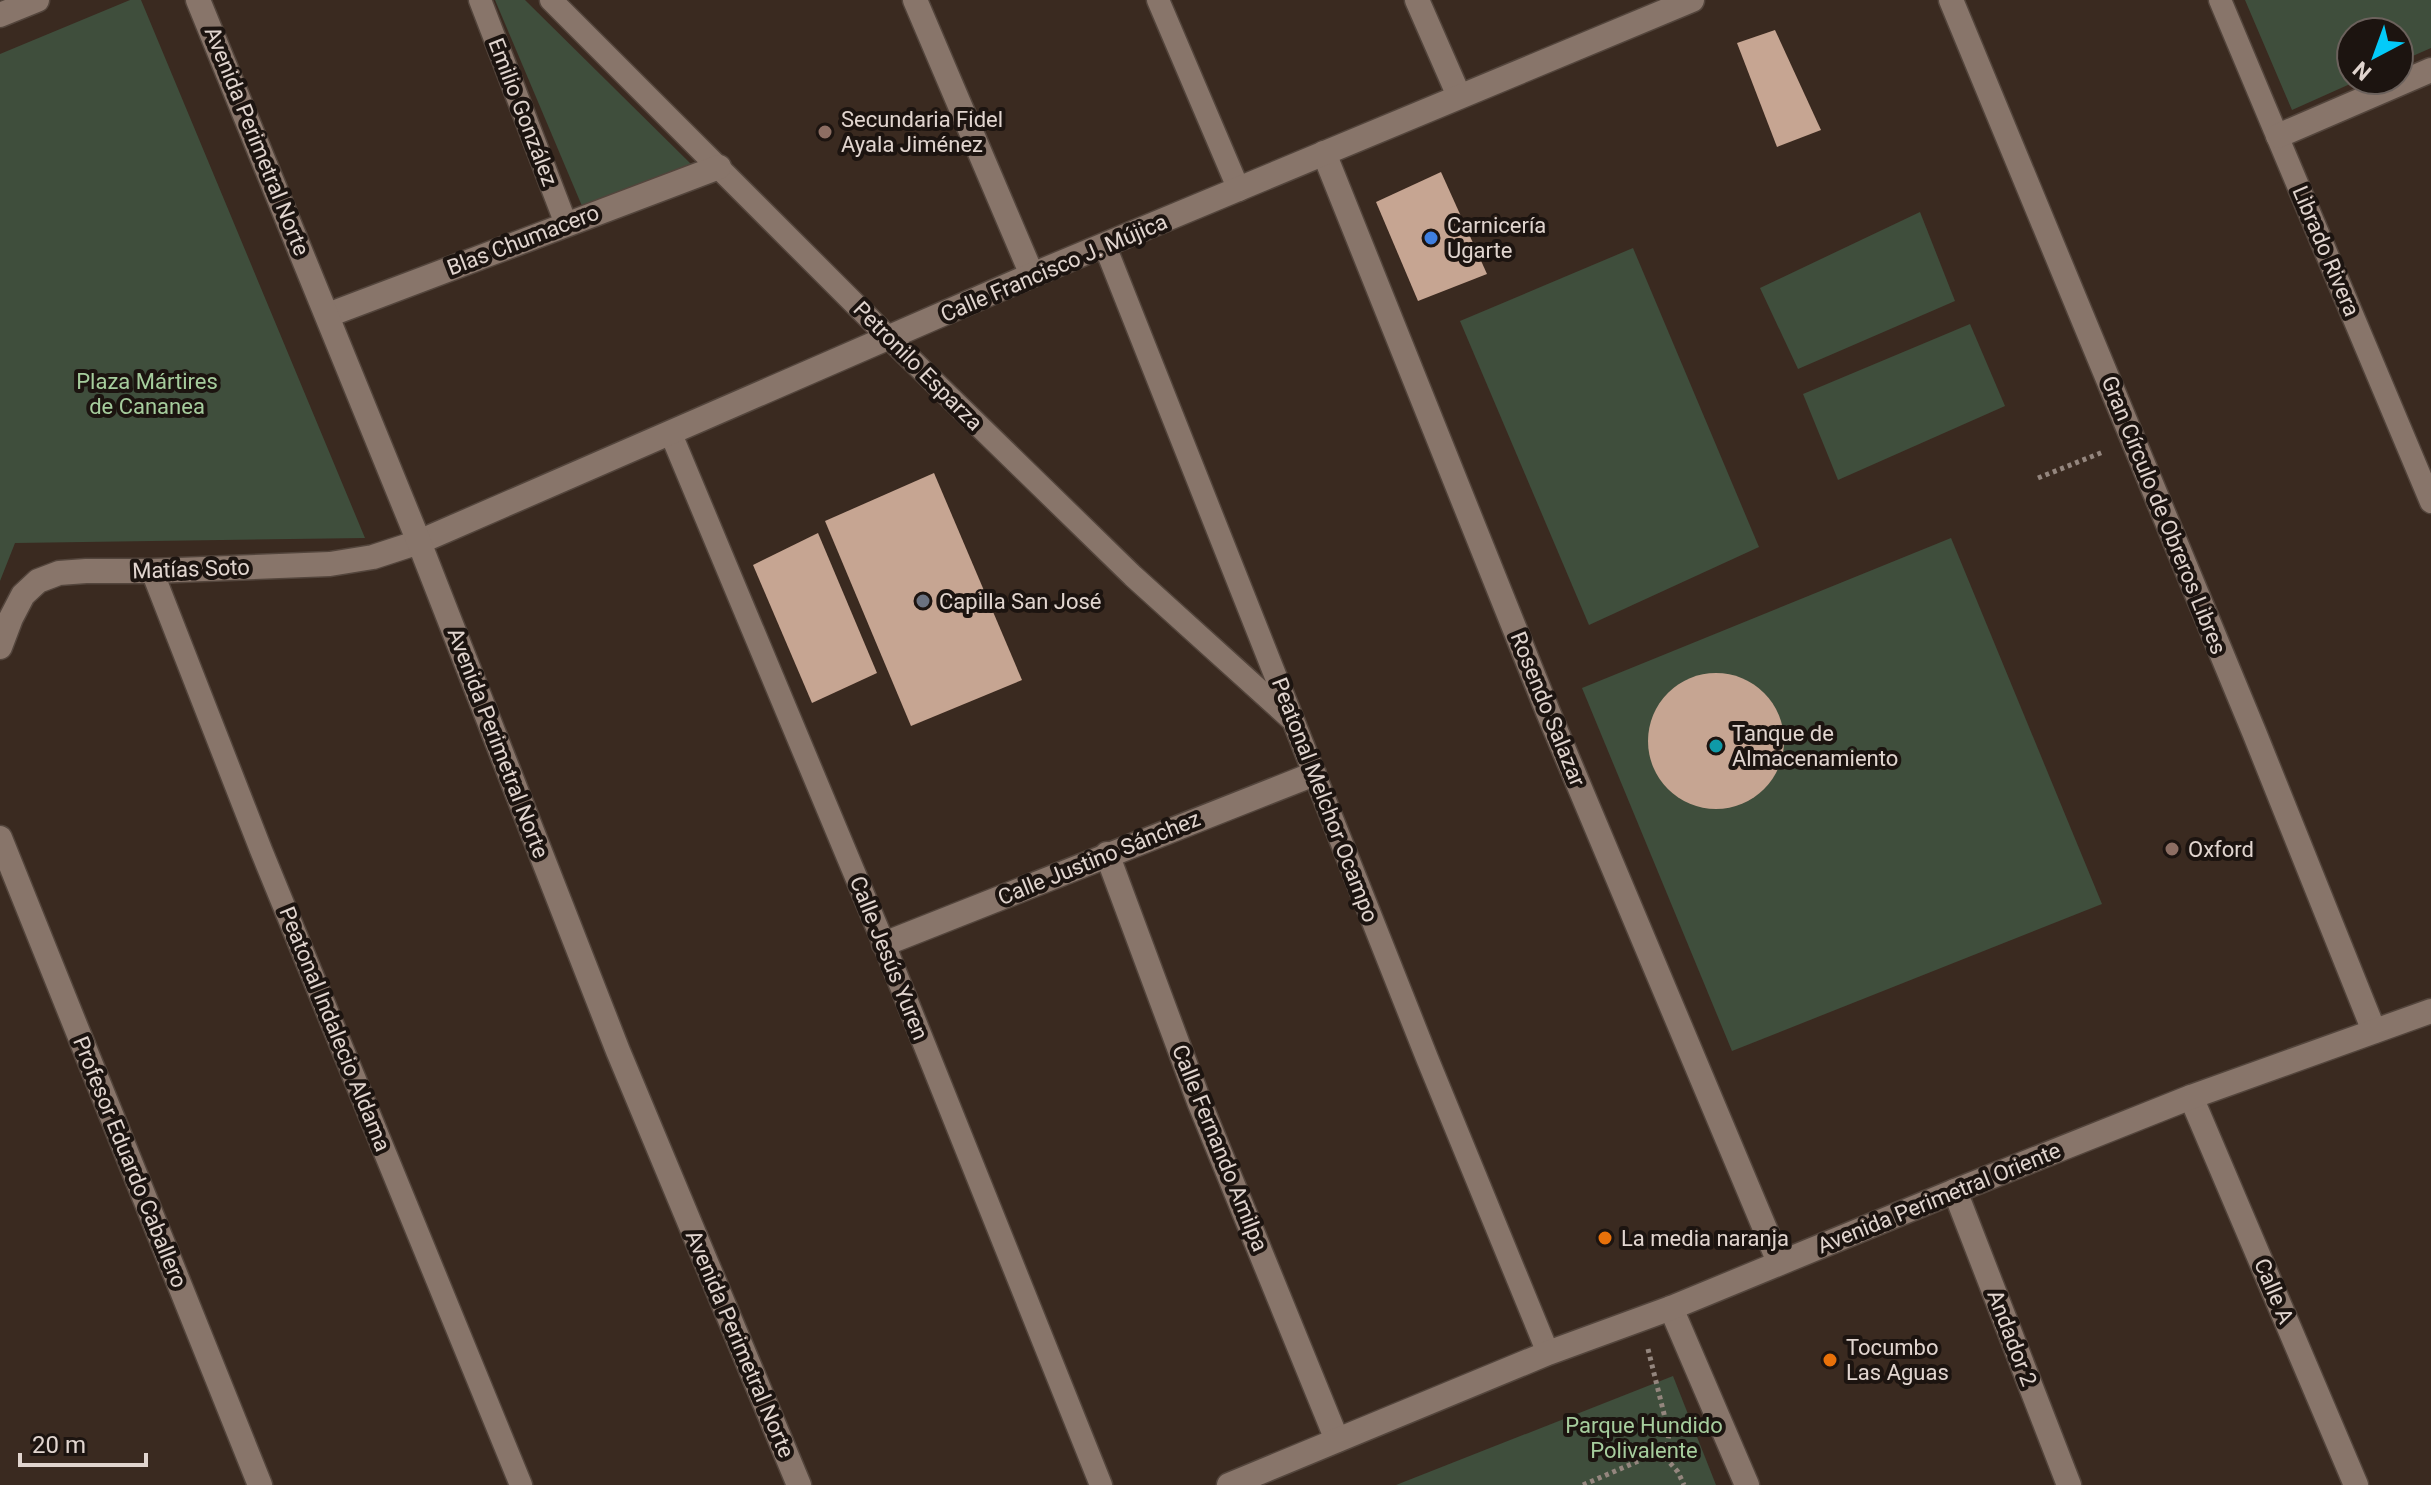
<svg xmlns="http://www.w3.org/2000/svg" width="2431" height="1485" font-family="Roboto,sans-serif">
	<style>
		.green { fill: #3f4e3c }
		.building { fill: #c6a592 }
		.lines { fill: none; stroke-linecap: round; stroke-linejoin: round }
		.service-casing { stroke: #53453c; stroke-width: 25 }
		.minor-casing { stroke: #53453c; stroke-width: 27 }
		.tertiary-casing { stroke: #53453c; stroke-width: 27 }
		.path { stroke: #94867e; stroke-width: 5; stroke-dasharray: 4 4; stroke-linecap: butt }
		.service { stroke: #88756a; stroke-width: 22 }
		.minor { stroke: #88756a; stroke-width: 24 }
		.tertiary { stroke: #88756a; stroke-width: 24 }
		.education-dot { fill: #8d6e63; stroke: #1c1410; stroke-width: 3 }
		.shop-dot { fill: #3f7fe0; stroke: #1c1410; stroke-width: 3 }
		.worship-dot { fill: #6b7280; stroke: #1c1410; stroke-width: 3 }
		.culture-dot { fill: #0f9aa8; stroke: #1c1410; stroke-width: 3 }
		.food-dot { fill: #e8710a; stroke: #1c1410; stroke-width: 3 }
		.labels { text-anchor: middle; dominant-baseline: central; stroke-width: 8; stroke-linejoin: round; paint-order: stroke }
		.street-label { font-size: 22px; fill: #e1d5cf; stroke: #1c1410 }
		.poi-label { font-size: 22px; fill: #e1d5cf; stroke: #1c1410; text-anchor: start }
		.park-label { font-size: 22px; fill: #a6cd9d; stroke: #1c1410 }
	</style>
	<rect width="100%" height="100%" fill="#3a2a20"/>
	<g class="green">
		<path d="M130,0H141L365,538L15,543L0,581V54Z"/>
		<path d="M495,0H525L693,166L582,206Z"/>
		<path d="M2245,0H2431V48L2399,62V32H2351V80H2359L2292,110Z"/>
		<path d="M1920,212L1955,301L1798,369L1760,288Z"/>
		<path d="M1633,248L1759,547L1589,625L1460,321Z"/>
		<path d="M1970,324L2005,406L1838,480L1803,394Z"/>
		<path d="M1951,538L2102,904L1732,1051L1582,688Z"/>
		<path d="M1673,1376L1716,1485H1396Z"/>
	</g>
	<g class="building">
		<path d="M1775,30L1821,130L1777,147L1737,43Z"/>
		<path d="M1441,172L1487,274L1418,301L1376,202Z"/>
		<path d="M934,473L1022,680L911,726L825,521Z"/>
		<path d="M818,533L877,673L812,703L753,565Z"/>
		<circle cx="1716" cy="741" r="68"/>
	</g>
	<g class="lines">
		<defs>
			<g id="service">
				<path d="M480,0L566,224"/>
				<path d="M551,0L889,338L1133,576L1290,718"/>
				<path d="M1158,0L1239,190"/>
				<path d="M2220,0L2431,502"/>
				<path d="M1105,246L1427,1058L1548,1353"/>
				<path d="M671,434L884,944L1101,1485"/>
				<path d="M152,571L261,850L521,1485"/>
			</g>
			<g id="minor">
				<path d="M915,0L1032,275"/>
				<path d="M1417,0L1459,96"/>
				<path d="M1951,0L2254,732L2374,1031"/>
				<path d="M0,15L37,0"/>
				<path d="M2278,136L2431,70"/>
				<path d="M1324,153L1548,712L1779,1262"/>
				<path d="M328,315L719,167"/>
				<path d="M0,647L11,618L23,595L38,581L59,573L86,571H152L330,564L373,557L419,542L1032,275L1692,0"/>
				<path d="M0,838L260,1485"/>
				<path d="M1107,854L1200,1104L1337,1440"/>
				<path d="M884,944L1314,774"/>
				<path d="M2191,1097L2356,1485"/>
				<path d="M1955,1191L2069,1485"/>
				<path d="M1671,1308L1747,1485"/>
			</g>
			<g id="tertiary">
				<path d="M198,0L419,542L618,1051L799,1485"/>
				<path d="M1229,1485L1548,1353L1671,1308L1955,1191L2191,1097L2431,1011"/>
			</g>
		</defs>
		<use href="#service" class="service-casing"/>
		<use href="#minor" class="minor-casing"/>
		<use href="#tertiary" class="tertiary-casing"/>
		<g class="path">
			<path d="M2038,478L2103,452"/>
			<path d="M1648,1349L1669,1434L1665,1457"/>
			<path d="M1583,1485L1650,1456L1665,1457L1678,1472L1684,1485"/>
		</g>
		<use href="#service" class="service"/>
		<use href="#minor" class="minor"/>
		<use href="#tertiary" class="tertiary"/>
	</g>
	<g class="education-dot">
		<circle cx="825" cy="132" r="8"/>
		<circle cx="2172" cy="849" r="8"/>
	</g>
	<circle class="shop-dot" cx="1431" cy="238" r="8"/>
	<circle class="worship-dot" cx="923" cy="601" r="8"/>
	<circle class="culture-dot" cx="1716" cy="746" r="8"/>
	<g class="food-dot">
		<circle cx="1605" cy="1238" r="8"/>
		<circle cx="1830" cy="1360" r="8"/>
	</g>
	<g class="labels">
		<g class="street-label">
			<text transform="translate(523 112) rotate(69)">Emilio González</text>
			<text transform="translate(257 141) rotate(68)">Avenida Perimetral Norte</text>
			<text transform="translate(523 240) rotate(-21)">Blas Chumacero</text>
			<text transform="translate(2326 251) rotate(67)">Librado Rivera</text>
			<text transform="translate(1054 268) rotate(-23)">Calle Francisco J. Mújica</text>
			<text transform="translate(918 366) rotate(45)">Petronilo Esparza</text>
			<text transform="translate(2164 515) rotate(68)">Gran Círculo de Obreros Libres</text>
			<text transform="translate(191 569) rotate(-2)">Matías Soto</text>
			<text transform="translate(1548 709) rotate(68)">Rosendo Salazar</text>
			<text transform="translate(498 743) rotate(69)">Avenida Perimetral Norte</text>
			<text transform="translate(1325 800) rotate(69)">Peatonal Melchor Ocampo</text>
			<text transform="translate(1099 858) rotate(-22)">Calle Justino Sánchez</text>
			<text transform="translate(889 958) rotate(68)">Calle Jesús Yuren</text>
			<text transform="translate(335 1029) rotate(68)">Peatonal Indalecio Aldama</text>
			<text transform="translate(1220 1148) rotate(68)">Calle Fernando Amilpa</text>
			<text transform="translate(130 1162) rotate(68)">Profesor Eduardo Caballero</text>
			<text transform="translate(1939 1198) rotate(-22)">Avenida Perimetral Oriente</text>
			<text transform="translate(2274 1291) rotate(67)">Calle A</text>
			<text transform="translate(2012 1338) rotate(69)">Andador 2</text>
			<text transform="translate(740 1344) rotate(67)">Avenida Perimetral Norte</text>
		</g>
		<g class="poi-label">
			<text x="841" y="119">Secundaria Fidel<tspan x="841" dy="25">Ayala Jiménez</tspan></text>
			<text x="1447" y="225">Carnicería<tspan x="1447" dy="25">Ugarte</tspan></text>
			<text x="939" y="601">Capilla San José</text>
			<text x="1732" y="733">Tanque de<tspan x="1732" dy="25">Almacenamiento</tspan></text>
			<text x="2188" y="849">Oxford</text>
			<text x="1621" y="1238">La media naranja</text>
			<text x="1846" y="1347">Tocumbo<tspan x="1846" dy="25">Las Aguas</tspan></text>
		</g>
		<g class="park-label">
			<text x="147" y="381">Plaza Mártires<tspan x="147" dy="25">de Cananea</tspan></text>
			<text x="1644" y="1425">Parque Hundido<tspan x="1644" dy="25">Polivalente</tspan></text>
		</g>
	</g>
	<g transform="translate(2375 56) rotate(221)"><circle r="38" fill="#1c1410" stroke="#6b615c" stroke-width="2"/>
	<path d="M0-6L14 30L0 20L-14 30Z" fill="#03cbf9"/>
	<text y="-12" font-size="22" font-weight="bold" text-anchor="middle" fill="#e1d5cf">N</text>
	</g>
	<path d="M20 1453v12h126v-12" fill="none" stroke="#e1d5cf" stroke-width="4"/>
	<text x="32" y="1453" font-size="24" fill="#e1d5cf" stroke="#1c1410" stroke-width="6" paint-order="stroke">20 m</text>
</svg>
